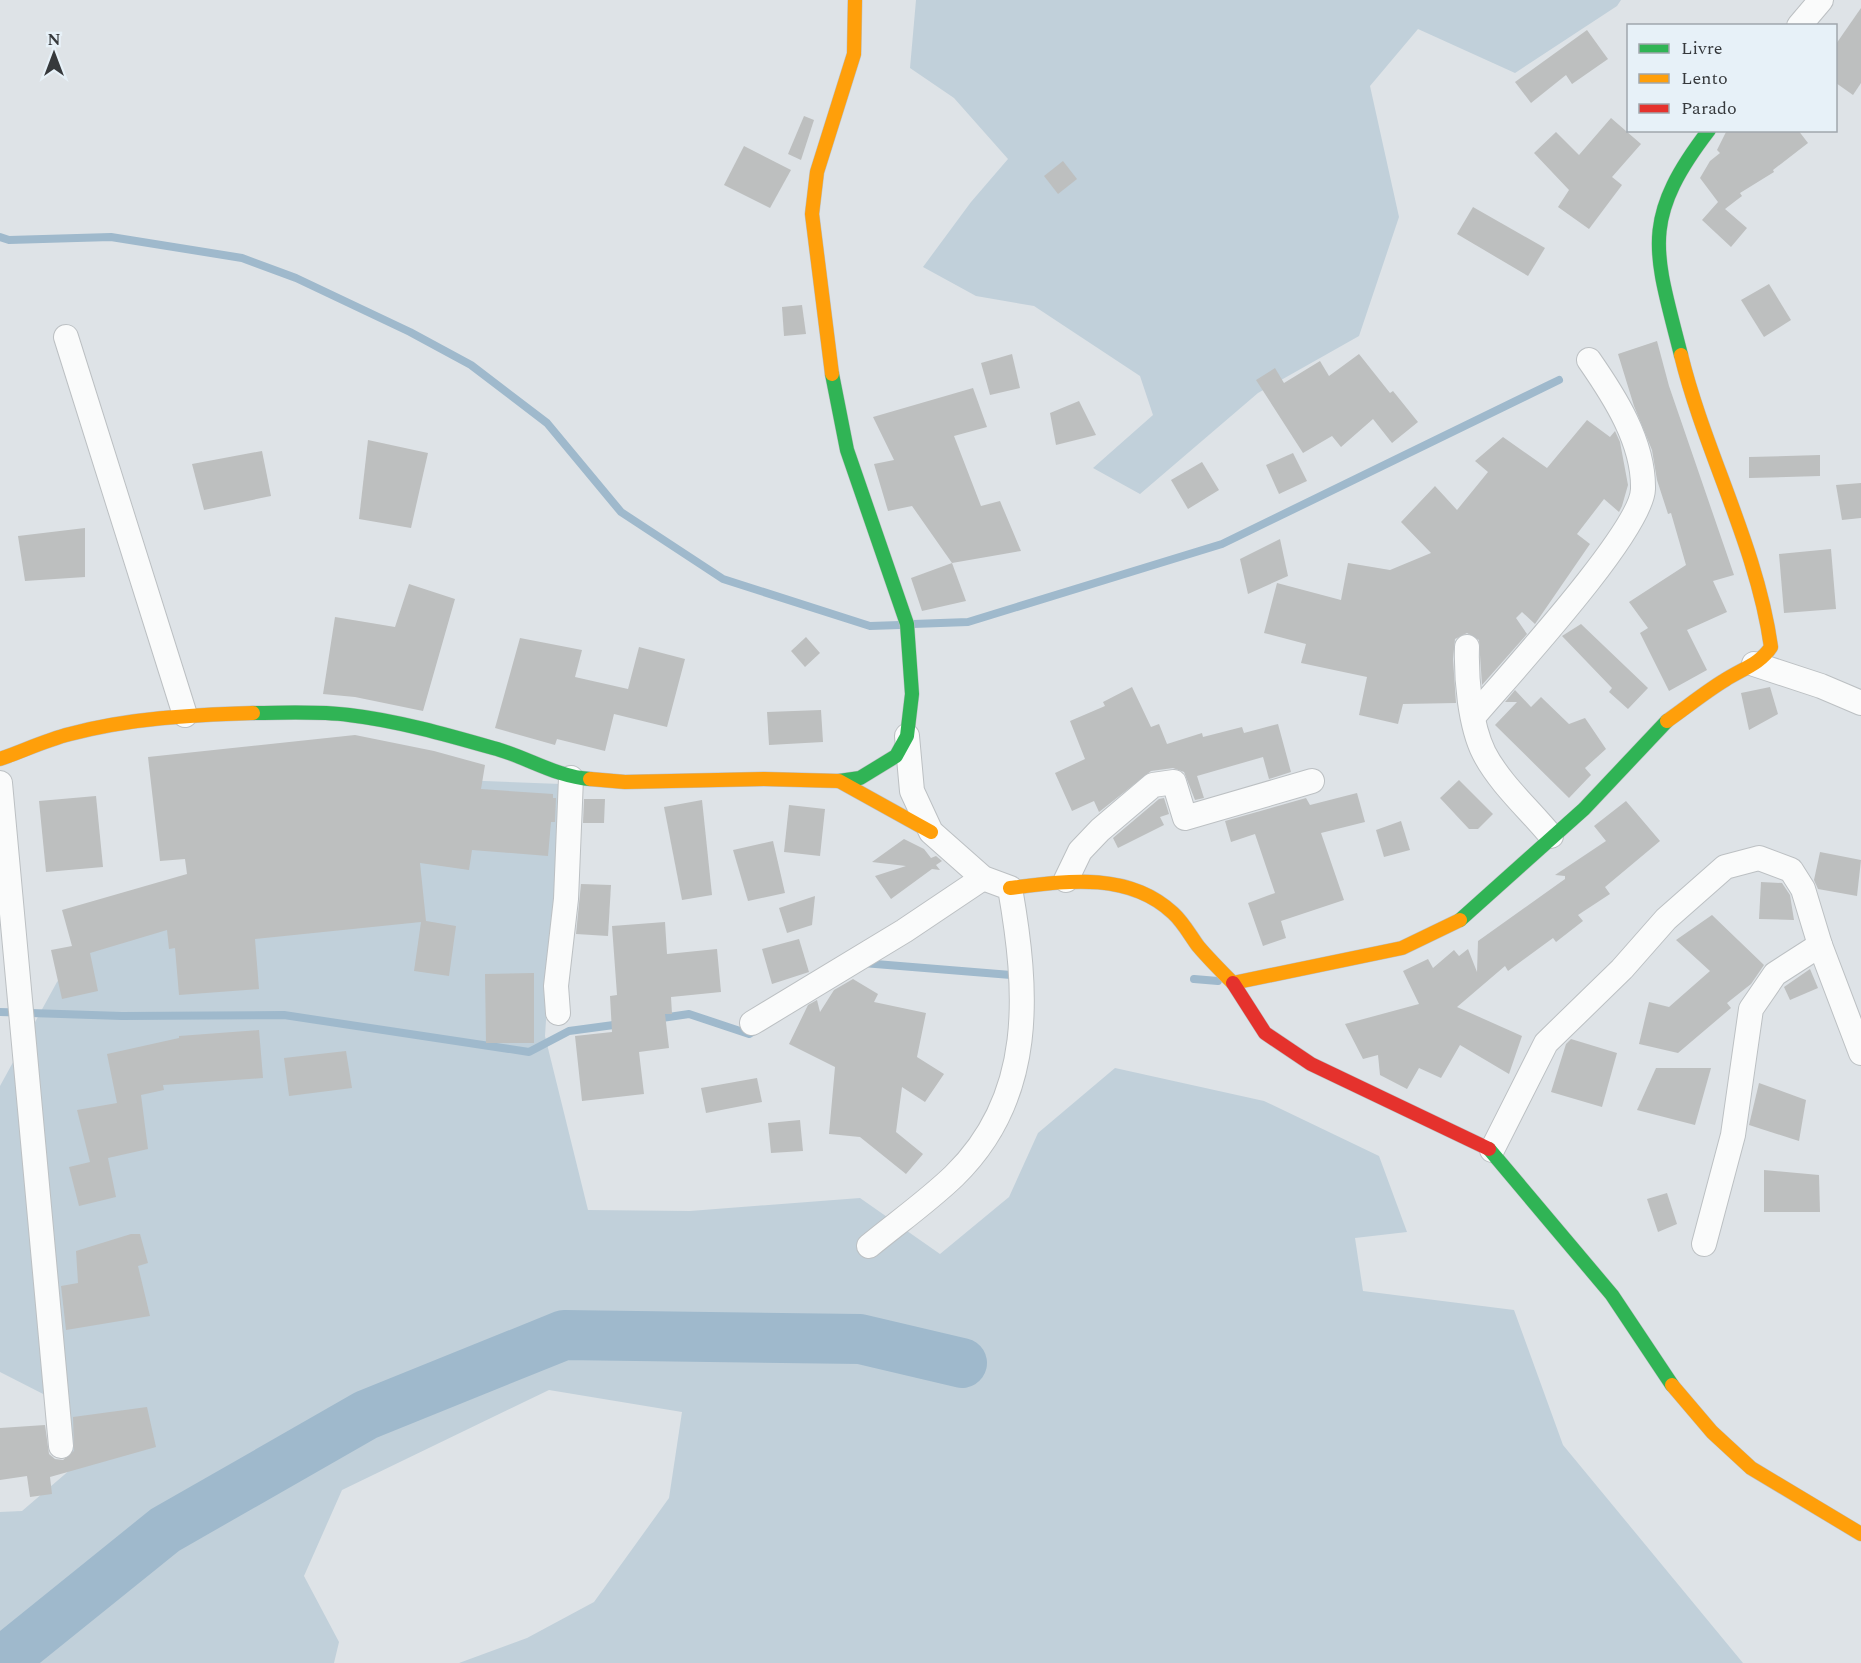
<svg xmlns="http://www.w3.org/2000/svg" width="1861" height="1663" font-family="Spectral,serif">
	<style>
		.green { fill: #c1d0da }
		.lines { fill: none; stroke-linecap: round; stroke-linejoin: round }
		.stream { stroke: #9fb9cc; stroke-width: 8 }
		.river { stroke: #9fb9cc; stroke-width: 50 }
		.building { fill: #bdbfbf }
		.street-casing { stroke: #bcc0c3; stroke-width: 26 }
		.fast-casing { stroke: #bcc0c3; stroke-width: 15 }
		.slow-casing { stroke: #bcc0c3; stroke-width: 15 }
		.jam-casing { stroke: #bcc0c3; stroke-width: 15 }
		.street { stroke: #fafbfb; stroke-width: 24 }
		.fast { stroke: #30b455; stroke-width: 14 }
		.slow { stroke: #ff9f0a; stroke-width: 14 }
		.jam { stroke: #e5322d; stroke-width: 14 }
	</style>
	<rect width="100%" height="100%" fill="#dee3e7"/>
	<g class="green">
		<path d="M916,0H1621L1617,6L1515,73L1418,29L1370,86L1399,217L1359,336L1258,393L1140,494L1093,468L1153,415L1140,376L1034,306L976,296L923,267L971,202L1008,159L954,98L910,68Z"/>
		<path d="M407,778L561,784L545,1036L588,1210L690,1211L860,1198L940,1254L1009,1197L1038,1133L1115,1068L1264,1101L1379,1156L1407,1232L1355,1238L1363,1291L1514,1310L1563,1445L1743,1663H459L527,1638L594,1602L669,1498L682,1412L549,1390L342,1490L304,1576L339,1642L334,1663H0V1512L22,1511L71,1469L51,1398L0,1372V1086L57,982L112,913Z"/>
	</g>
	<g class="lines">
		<g class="stream">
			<path d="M0,237L9,240L111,237L242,258L296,278L410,332L471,365L547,423L621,512L723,579L870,626L900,625"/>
			<path d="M913,624L968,622L1222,544L1559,380"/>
			<path d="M863,963L1011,975"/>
			<path d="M1194,979L1218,981"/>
			<path d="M0,1012L122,1016L284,1015L529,1052L569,1031L621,1024"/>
			<path d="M655,1019L689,1014L749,1034L754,1031"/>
		</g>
		<path class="river" d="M0,1663L165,1530L366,1415L564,1335L860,1339L962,1363"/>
	</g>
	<g class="building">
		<path d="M1861,8V83L1853,95L1836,83V44Z"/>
		<path d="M1587,30L1608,59L1572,84L1566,75L1531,103L1515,82Z"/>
		<path d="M804,116L814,120L801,160L788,154Z"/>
		<path d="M1611,118L1641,144L1612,177L1622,185L1589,229L1558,207L1569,190L1534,153L1556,132L1579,155Z"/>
		<path d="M1727,130H1798L1808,143L1773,170L1774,172L1740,193L1742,196L1725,209L1747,228L1731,247L1702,220L1718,202L1700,178L1710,161L1720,153L1717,150Z"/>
		<path d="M744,146L791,170L770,208L724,185Z"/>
		<path d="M1063,161L1077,179L1058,194L1044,176Z"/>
		<path d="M1473,207L1545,248L1528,276L1457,234Z"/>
		<path d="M1769,284L1791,320L1764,337L1741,300Z"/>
		<path d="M802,305L806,334L784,336L782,307Z"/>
		<path d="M1657,341L1669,386L1734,575L1713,581L1727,612L1687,630L1707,670L1669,691L1640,633L1648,628L1629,602L1686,565L1671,513L1668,514L1657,480L1652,450L1634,406L1618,354Z"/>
		<path d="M1012,354L1020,388L990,395L981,363Z"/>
		<path d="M1359,354L1390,393L1393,391L1418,422L1392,443L1373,419L1341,447L1332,436L1303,453L1256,380L1275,368L1284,383L1320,361L1329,376Z"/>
		<path d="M973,388L987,427L954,436L981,506L1000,501L1021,551L952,563L912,506L888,511L874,464L894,460L873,417Z"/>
		<path d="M1079,401L1096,435L1056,445L1050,413Z"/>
		<path d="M1587,420L1610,437L1615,431L1620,442L1628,485L1622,506L1619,512L1604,499L1577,534L1590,544L1535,624L1522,612L1516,618L1527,634L1482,685L1479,640L1467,633L1455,639L1453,659L1456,703L1403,704L1398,724L1359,715L1367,677L1301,663L1306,644L1264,633L1277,583L1341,600L1348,563L1390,570L1431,553L1401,522L1435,486L1457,510L1488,472L1475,461L1503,437L1547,468Z"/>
		<path d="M368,440L428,453L411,528L359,519Z"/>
		<path d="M262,451L271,496L204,510L192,464Z"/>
		<path d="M1293,453L1307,481L1279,494L1266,465Z"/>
		<path d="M1820,455V476L1749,478V457Z"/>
		<path d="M1202,462L1219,490L1188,509L1171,480Z"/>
		<path d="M1861,483V518L1842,520L1836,485Z"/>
		<path d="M85,528V577L25,581L18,536Z"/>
		<path d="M1280,539L1288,576L1248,594L1240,559Z"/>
		<path d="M1831,549L1836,609L1784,613L1779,554Z"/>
		<path d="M952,563L966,601L922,611L911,578Z"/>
		<path d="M409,584L455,599L423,711L355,697L323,694L335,617L395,627Z"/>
		<path d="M1581,624L1648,688L1628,709L1609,692L1612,688L1562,636Z"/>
		<path d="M806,637L820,653L805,667L791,651Z"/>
		<path d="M520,638L582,650L575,677L628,689L639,647L685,659L667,727L614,714L605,751L557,739L555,745L495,728Z"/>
		<path d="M1132,687L1151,727L1159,724L1167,744L1202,733L1203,737L1242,727L1244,733L1278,724L1291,772L1269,779L1263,757L1197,776L1204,798L1195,800L1184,772L1173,768L1151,771L1099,812L1094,801L1072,811L1055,773L1085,759L1070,721L1105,706L1103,702Z"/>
		<path d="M1770,687L1778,714L1749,730L1741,693Z"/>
		<path d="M1515,690L1531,707L1541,697L1569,724L1585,718L1606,749L1585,768L1591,775L1569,798L1495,725L1517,702H1505Z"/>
		<path d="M821,710L823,742L769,745L767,712Z"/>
		<path d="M355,735L434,751L485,765L481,789L553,794V798H556L555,822H551L548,856L472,850L469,870L420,863L426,921L456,926L449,976L414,971L421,922L255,939L259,989L179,995L175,948L169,949L167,930L90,953L98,991L62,999L51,950L72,946L62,910L187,874L185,859L160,861L148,757Z"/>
		<path d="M1459,780L1493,814L1478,829H1469L1440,798Z"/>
		<path d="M1357,793L1365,822L1321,833L1344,900L1281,921L1286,938L1263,946L1248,903L1275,893L1255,834L1231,842L1225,821L1306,798L1310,805Z"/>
		<path d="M96,796L103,867L46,872L39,801Z"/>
		<path d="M1164,798L1169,814L1160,817L1164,825L1118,848L1113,838L1159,799Z"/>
		<path d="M584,799H605L604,823H583Z"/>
		<path d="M702,800L712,895L682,900L664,807Z"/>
		<path d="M1626,801L1660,841L1605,887L1610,894L1578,915L1583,921L1556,942L1553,938L1508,971L1505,966L1457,1007L1522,1036L1509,1074L1460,1045L1441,1078L1419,1068L1407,1089L1380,1075L1378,1055L1363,1059L1345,1024L1419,1004L1403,971L1428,959L1433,968L1454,950L1459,956L1468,949L1477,972L1478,941L1565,879V876L1555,875L1606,841L1594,826Z"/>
		<path d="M789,805L825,809L820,856L784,852Z"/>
		<path d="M1401,821L1410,850L1384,857L1376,830Z"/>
		<path d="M904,839L924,849L931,858L936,856L942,861L936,865L940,870L932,869L891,899L875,876L906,866L872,862Z"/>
		<path d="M773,841L785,893L748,901L733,850Z"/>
		<path d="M1820,852L1861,860L1857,896L1818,889L1814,880Z"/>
		<path d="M1761,882L1782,883L1790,895L1794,920L1759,919Z"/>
		<path d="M581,884L611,885L608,936L576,934Z"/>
		<path d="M815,896L812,925L787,933L779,908Z"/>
		<path d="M1712,915L1764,965L1751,984L1727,1003L1731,1008L1678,1053L1639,1044L1649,1002L1669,1007L1710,971L1676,940Z"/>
		<path d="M665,922L667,954L717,949L721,992L671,997L672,1014H665L669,1048L639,1052L644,1094L582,1101L575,1036L612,1032L610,996L617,995L612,926Z"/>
		<path d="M799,939L809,972L772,984L762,949Z"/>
		<path d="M1810,969L1818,988L1790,1000L1784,987Z"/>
		<path d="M534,973V1043H486L485,974Z"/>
		<path d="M853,979L878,994L874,1002L926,1013L917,1057L944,1074L925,1102L902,1087L896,1132L923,1154L906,1174L860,1137L829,1134L835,1067L789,1044L808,1005L817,1000L820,1012L834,990Z"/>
		<path d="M259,1030L263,1078L163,1085L164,1090L141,1095L148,1149L108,1158L116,1197L79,1206L69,1167L90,1162L77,1110L117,1103L107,1054L179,1038V1036Z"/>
		<path d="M1571,1039L1617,1053L1602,1107L1551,1092L1566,1044Z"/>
		<path d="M346,1051L352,1088L289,1096L284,1058Z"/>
		<path d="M1656,1068H1711L1695,1125L1637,1110Z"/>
		<path d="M757,1078L762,1102L706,1113L701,1088Z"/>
		<path d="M1759,1083L1806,1100L1799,1141L1749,1125Z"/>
		<path d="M800,1120L803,1151L771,1153L768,1123Z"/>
		<path d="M1764,1170L1819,1175L1820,1212H1764Z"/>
		<path d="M1667,1193L1677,1224L1658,1232L1647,1199Z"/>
		<path d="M131,1234H140L148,1263L138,1266L150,1316L66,1330L61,1286L78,1283L76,1251Z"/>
		<path d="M147,1407L156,1447L50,1477L52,1494L30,1497L27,1476L0,1480V1428L45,1425L49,1454L55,1459L63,1460L74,1451L73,1417Z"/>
	</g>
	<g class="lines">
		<defs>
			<g id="street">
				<path d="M1799,26L1821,0"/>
				<path d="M66,337L185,715"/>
				<path d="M1467,647C1466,678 1470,725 1484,753C1500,784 1530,810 1551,836"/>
				<path d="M1754,664L1821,686L1861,703"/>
				<path d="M1474,716C1507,677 1642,531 1643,489C1644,442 1614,396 1589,360"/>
				<path d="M0,783L61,1446"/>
				<path d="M1066,880L1080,851L1100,830L1153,785L1174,782L1185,818L1312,781"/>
				<path d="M558,1013L556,986L566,899L571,778"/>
				<path d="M752,1023L904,931L983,878"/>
				<path d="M1492,1150L1546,1043L1622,969L1666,919L1725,867L1759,858L1791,870L1803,889L1820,945L1861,1053"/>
				<path d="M1704,1244L1733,1135L1751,1009L1775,974L1820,945"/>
				<path d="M869,1246C897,1223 928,1201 954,1176C1036,1096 1028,991 1010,888L983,878L931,832L912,791L907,736"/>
			</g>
			<g id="fast">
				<path d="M1681,355C1655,252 1639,221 1709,130"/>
				<path d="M832,374L847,450L907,624L912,694L907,736L896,756L860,778L839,781"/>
				<path d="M253,713C285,713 317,711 349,715C400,721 451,736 500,750C530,759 558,777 590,779"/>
				<path d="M1460,920L1584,809L1667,721"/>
				<path d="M1489,1149L1612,1295L1672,1385"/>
			</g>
			<g id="slow">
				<path d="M832,374L812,214L817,172L854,54L855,0"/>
				<path d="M1667,721C1687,707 1705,692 1725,680C1742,669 1760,664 1771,647C1757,546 1705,453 1681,355"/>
				<path d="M0,759C23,751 46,740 70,734C130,718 191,715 253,713"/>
				<path d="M590,779L625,782L764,779L839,781L931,832"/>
				<path d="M1010,888C1065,881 1128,871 1173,913C1183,922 1190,935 1198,946C1209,959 1221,971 1233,983L1402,948L1460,920"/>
				<path d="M1672,1385L1712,1432L1751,1468L1861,1534"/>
			</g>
			<path id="jam" d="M1233,983L1265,1033L1311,1064L1489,1149"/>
		</defs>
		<use href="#street" class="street-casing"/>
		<use href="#fast" class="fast-casing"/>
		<use href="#slow" class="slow-casing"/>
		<use href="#jam" class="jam-casing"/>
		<use href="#street" class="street"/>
		<use href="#fast" class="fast"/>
		<use href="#slow" class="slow"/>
		<use href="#jam" class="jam"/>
	</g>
	<rect x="1627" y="24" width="210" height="108" fill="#e7f1f8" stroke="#a0a7ad" stroke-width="1.5"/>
	<rect x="1639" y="44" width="30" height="9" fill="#30b455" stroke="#a0a7ad" stroke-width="1.5"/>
	<text x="1681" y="54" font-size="18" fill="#36393c">Livre</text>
	<rect x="1639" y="74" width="30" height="9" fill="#ff9f0a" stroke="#a0a7ad" stroke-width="1.5"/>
	<text x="1681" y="84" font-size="18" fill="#36393c">Lento</text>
	<rect x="1639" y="104" width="30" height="9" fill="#e5322d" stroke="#a0a7ad" stroke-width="1.5"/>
	<text x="1681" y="114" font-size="18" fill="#36393c">Parado</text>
	<g transform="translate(54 54)" stroke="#e7f1f8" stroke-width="4.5" paint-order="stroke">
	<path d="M0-4.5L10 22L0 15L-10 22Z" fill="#36393c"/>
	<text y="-9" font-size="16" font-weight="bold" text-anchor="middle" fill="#36393c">N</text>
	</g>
</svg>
